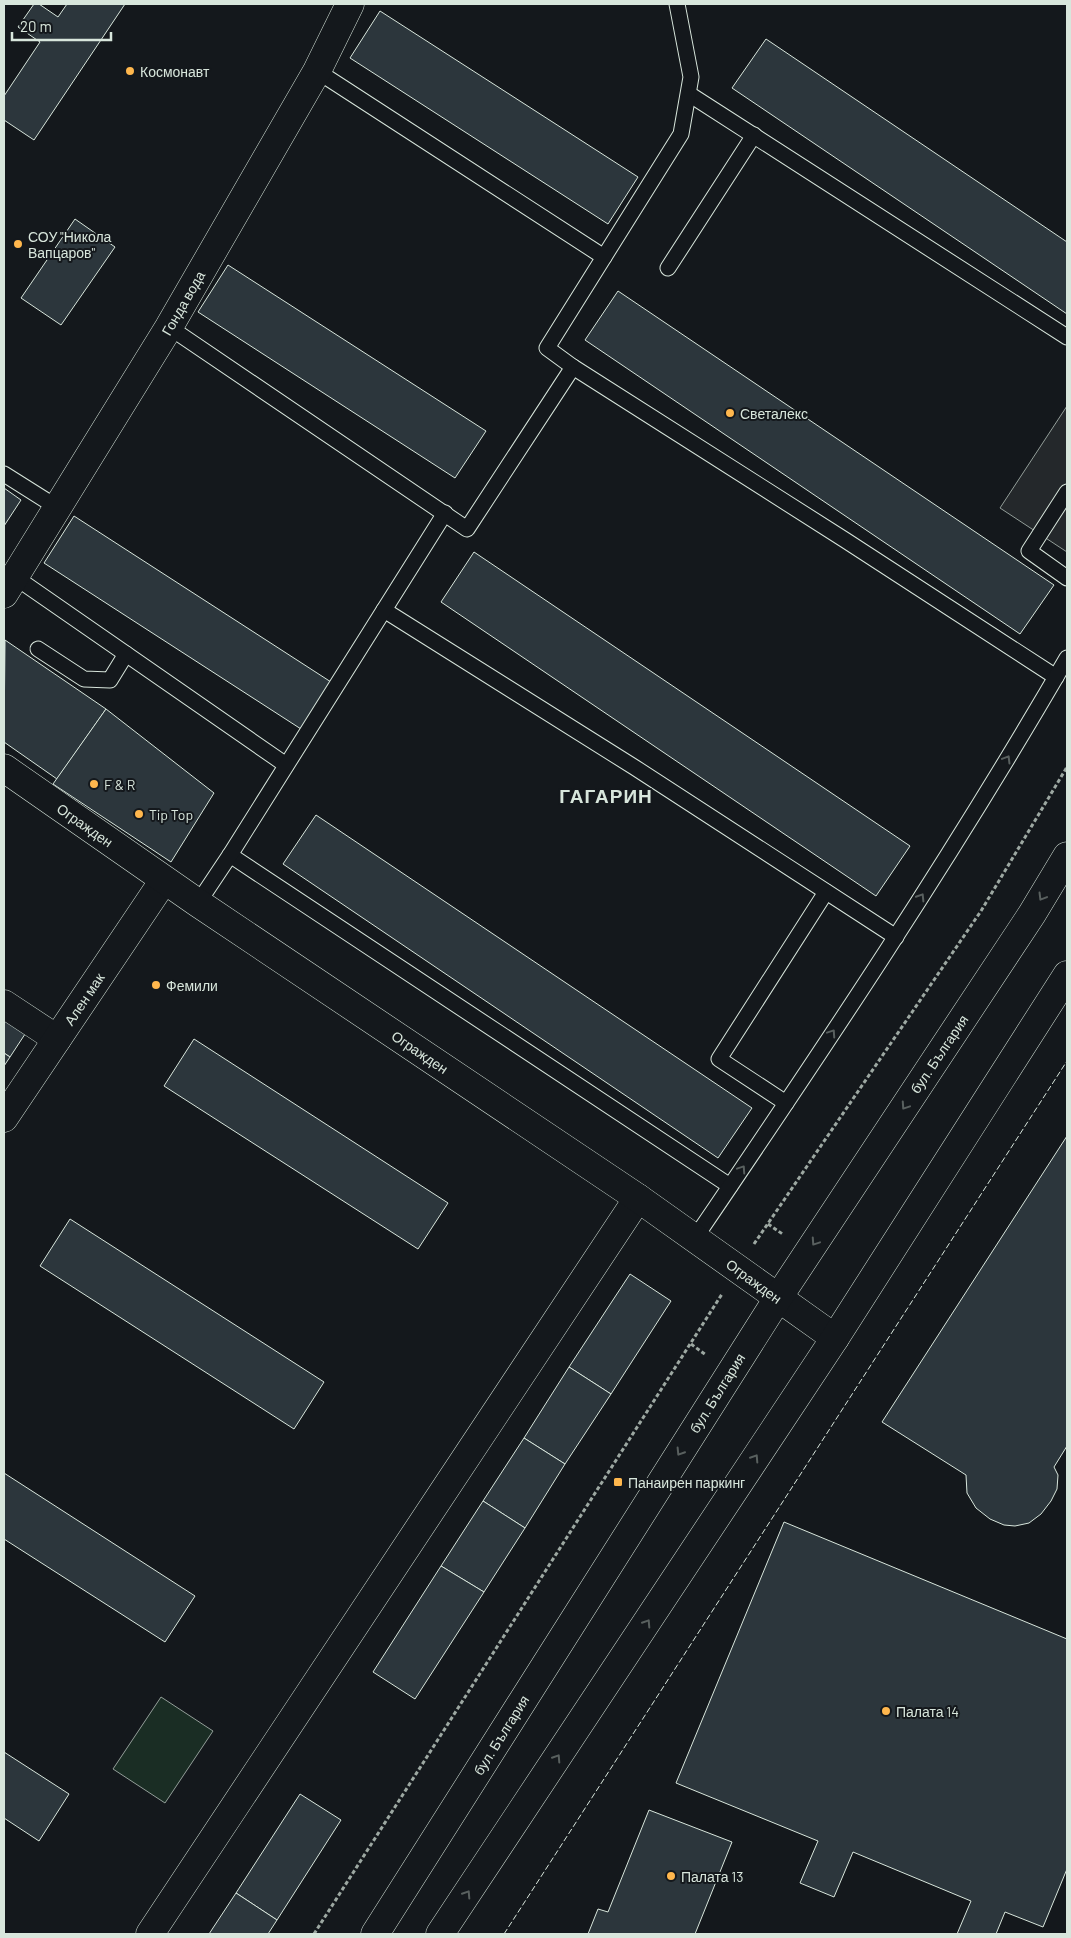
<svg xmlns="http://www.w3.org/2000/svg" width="1071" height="1938" font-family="Barlow,sans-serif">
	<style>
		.green { fill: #1a2d24; stroke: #939e99 }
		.parking { fill: #24282b; stroke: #939e99 }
		.building { fill: #2c363c; stroke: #d8e6dc }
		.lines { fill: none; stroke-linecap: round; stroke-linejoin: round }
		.lane-casing { stroke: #d8e6dc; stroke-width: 17 }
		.street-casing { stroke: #d8e6dc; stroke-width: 29 }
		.secondary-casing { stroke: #d8e6dc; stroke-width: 29 }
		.primary-casing { stroke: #d8e6dc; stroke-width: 29 }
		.path { stroke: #9da8a2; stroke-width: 3; stroke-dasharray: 4 2.5; stroke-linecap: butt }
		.lane { stroke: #14181c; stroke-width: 15 }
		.street { stroke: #14181c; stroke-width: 28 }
		.secondary { stroke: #14181c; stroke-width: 28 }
		.primary { stroke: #14181c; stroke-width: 28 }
		.fence { stroke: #d8e6dc; stroke-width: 1; stroke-dasharray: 6 2.5; stroke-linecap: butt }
		.oneway { stroke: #59605f }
		.poi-dot { fill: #ffb74d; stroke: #14181c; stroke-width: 2 }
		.labels { text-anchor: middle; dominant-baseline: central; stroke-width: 4; stroke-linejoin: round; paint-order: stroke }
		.poi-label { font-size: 14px; fill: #d8e6dc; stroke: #14181c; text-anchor: start }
		.street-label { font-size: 14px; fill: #d8e6dc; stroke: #14181c }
		.district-label { font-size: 19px; font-weight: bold; letter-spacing: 1px; fill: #d8e6dc; stroke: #14181c }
	</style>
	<rect width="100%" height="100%" fill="#14181c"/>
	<path class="green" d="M161,1697L213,1731L165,1803L113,1769Z"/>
	<path class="parking" d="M1067,406V552L1000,508Z"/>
	<g class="building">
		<path d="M34,4H39L58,17L67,4H125L34,140L4,120V96L40,42L18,27Z"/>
		<path d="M380,11L638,177L608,224L350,58Z"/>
		<path d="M766,39L1067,242V314L732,88Z"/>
		<path d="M75,219L115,247L61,325L21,298Z"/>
		<path d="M228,265L486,431L455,478L198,312Z"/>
		<path d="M618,291L1054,585L1020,634L585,340Z"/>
		<path d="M4,488L21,500L4,526Z"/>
		<path d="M74,516L331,682L301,729L44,563Z"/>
		<path d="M474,552L910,846L876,896L441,602Z"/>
		<path d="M5,640L106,709L57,779L4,742Z"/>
		<path d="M106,709L214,793L171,862L53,784Z"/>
		<path d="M316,815L752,1108L718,1158L283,864Z"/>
		<path d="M4,1011L29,1028L10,1057L4,1053Z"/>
		<path d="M194,1039L448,1203L418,1249L164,1086Z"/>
		<path d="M4,1053L10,1057L4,1066Z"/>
		<path d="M1067,1136V1446L1054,1467L1058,1475L1057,1489L1051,1501L1041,1514L1029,1523L1015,1526L1004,1525L990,1519L976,1508L967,1493L966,1475L882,1422Z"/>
		<path d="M70,1219L324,1382L294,1429L40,1266Z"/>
		<path d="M630,1274L671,1301L611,1394L569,1367Z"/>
		<path d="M569,1367L611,1394L565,1464L524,1438Z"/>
		<path d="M524,1438L565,1464L525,1528L483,1501Z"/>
		<path d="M4,1473L195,1596L165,1642L4,1539Z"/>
		<path d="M483,1501L525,1528L484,1592L441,1566Z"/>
		<path d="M784,1522L1067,1639V1869L1043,1927L1005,1912L996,1934H957L971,1901L853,1852L834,1897L800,1883L818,1841L676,1783Z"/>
		<path d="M441,1566L484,1592L415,1699L373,1672Z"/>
		<path d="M4,1752L69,1794L39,1841L4,1818Z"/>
		<path d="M300,1794L341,1820L277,1920L236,1893Z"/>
		<path d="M649,1810L732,1842L695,1934H588L598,1909L608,1912Z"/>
		<path d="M236,1893L277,1920L268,1934H209Z"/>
	</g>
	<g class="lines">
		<defs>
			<g id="lane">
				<path d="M317,71L604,257"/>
				<path d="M689,94L1067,337"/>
				<path d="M668,268L754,135"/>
				<path d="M169,327L467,529L573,367L547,348L681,134L691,77L677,4"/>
				<path d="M573,367L845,540L1056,677"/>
				<path d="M4,474L58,508"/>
				<path d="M1067,492L1029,551L1067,578"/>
				<path d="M15,577L286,765"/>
				<path d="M384,610L634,767L896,937"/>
				<path d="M38,649L84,679L110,680L126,654"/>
				<path d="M230,855L730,1186"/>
				<path d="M198,903L230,855L445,513"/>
				<path d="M786,1103L719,1059L826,892"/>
				<path d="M695,1238C824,1048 952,857 1067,658"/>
			</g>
			<g id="street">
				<path d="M4,594L169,327L317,71L350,4"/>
				<path d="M4,1004L57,1039"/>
				<path d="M4,1118L164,880"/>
				<path d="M150,1934L638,1198"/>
			</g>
			<path id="secondary" d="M4,768L198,903L638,1198L835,1338"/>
			<g id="primary">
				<path d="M375,1934L778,1298L1032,914L1067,856"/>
				<path d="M440,1934L835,1338L1067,975"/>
			</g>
		</defs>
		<use href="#lane" class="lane-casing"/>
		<use href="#street" class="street-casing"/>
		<use href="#secondary" class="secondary-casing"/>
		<use href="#primary" class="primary-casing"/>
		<g class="path">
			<path d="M768,1224L784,1235"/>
			<path d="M754,1244L981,911L1067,767"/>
			<path d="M691,1344L706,1355"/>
			<path d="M314,1934L722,1294"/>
		</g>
		<use href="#lane" class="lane"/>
		<use href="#street" class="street"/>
		<use href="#secondary" class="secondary"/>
		<use href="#primary" class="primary"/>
		<path class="fence" d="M504,1934L1067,1061"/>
	</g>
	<defs><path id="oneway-chevron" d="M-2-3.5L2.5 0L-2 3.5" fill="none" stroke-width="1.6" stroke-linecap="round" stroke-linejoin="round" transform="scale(1.25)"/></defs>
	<g class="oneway">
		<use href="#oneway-chevron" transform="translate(1007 759) rotate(-59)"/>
		<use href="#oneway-chevron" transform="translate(921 897) rotate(-58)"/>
		<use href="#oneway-chevron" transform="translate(1042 897) rotate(121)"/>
		<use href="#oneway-chevron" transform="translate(832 1033) rotate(-56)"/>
		<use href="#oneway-chevron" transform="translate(905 1106) rotate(124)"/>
		<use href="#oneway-chevron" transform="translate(742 1169) rotate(-56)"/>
		<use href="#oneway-chevron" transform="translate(815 1242) rotate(124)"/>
		<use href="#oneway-chevron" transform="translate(680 1452) rotate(122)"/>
		<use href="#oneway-chevron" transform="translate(755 1458) rotate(-57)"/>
		<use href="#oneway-chevron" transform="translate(647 1623) rotate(-57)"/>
		<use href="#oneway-chevron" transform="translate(557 1758) rotate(-57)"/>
		<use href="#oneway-chevron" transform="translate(467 1894) rotate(-57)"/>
	</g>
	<g class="poi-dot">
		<circle cx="130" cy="71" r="5"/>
		<circle cx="18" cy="244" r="5"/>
		<circle cx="730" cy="413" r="5"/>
		<circle cx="94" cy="784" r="5"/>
		<circle cx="139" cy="814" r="5"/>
		<circle cx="156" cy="985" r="5"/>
		<rect x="613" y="1477" width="10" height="10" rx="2.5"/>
		<circle cx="886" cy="1711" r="5"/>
		<circle cx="671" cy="1876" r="5"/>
	</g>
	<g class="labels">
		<g class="poi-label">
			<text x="140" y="71">Космонавт</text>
			<text x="28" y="236">СОУ "Никола<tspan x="28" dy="16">Вапцаров"</tspan></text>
			<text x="740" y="413">Светалекс</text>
			<text x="104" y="784">F &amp; R</text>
			<text x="149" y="814">Tip Top</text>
			<text x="166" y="985">Фемили</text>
			<text x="628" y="1482">Панаирен паркинг</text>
			<text x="896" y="1711">Палата 14</text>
			<text x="681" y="1876">Палата 13</text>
		</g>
		<g class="street-label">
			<text transform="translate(183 303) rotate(-60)">Гонда вода</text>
			<text transform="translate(85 825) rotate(35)">Огражден</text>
			<text transform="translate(84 999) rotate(-56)">Ален мак</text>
			<text transform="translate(420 1052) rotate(34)">Огражден</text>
			<text transform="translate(939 1054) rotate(-56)">бул. България</text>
			<text transform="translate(754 1281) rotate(36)">Огражден</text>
			<text transform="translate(717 1393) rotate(-58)">бул. България</text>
			<text transform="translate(501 1735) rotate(-58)">бул. България</text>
		</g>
		<g class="district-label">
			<text x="606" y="795">ГАГАРИН</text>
		</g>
	</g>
	<rect width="1071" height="1938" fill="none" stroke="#d8e6dc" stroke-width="10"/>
	<path d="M12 32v8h99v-8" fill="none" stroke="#d8e6dc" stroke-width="2.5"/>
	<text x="20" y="32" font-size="15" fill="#d8e6dc" stroke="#14181c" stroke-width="4" paint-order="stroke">20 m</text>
</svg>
